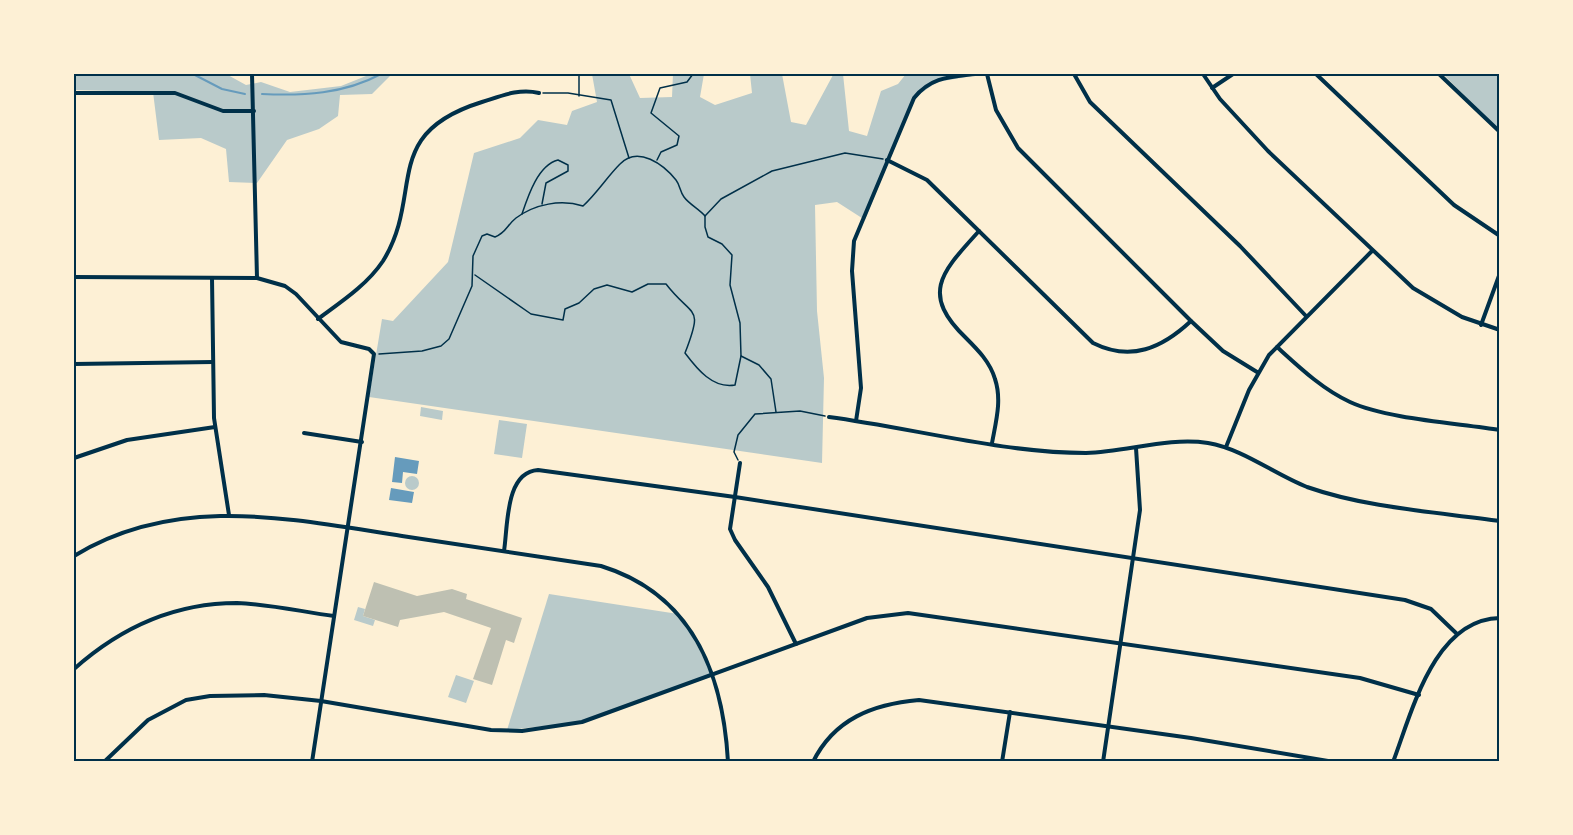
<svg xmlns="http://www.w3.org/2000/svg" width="1573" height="835" font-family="'Open Sans',sans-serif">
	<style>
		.green { fill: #b9caca }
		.water { fill: #669bbc }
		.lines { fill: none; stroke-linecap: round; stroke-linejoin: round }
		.stream { stroke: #669bbc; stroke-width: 2 }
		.building { fill: #bec0b2 }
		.path { stroke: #003049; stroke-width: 1.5 }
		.minor { stroke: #003049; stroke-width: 4 }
		.neatline { fill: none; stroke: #003049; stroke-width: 2 }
	</style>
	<rect width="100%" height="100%" fill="#fdf0d5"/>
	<g class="green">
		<path d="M74,74H226L246,85L261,82L290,92L341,86L371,74L391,75L372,94L340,95L338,116L319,129L287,140L257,183L229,182L226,149L201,138L159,140L153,92L74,90Z"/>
		<path d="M592,74H629L640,98L672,97L673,74H704L700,97L715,105L752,93L750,74H782L791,122L806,125L833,75L843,74L849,131L867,136L881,91L898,84L906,74H984L937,82L914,98L865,220L837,202L815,205L817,311L824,378L822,463L369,397L382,319L393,321L448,262L474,153L520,138L538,120L567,125L572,111L597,102Z"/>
		<path d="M1443,74H1499V131Z"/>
		<path d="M421,407L443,411L442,420L420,416Z"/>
		<path d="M499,420L527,424L522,458L494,454Z"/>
		<circle cx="412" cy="483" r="7"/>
		<path d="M549,594L678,614L686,624L713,676L582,722L507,730Z"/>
		<path d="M358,607L365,609L363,616L375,620L373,626L354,620Z"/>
		<path d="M456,675L474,681L466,703L448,697Z"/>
	</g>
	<g class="water">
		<path d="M395,457L419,461L417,474L403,472L402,483L392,482Z"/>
		<path d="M391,488L414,492L412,503L389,500Z"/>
	</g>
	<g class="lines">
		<g class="stream">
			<path d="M193,74L222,89L245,94"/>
			<path d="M262,94C303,96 344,94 381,74"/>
		</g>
	</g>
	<path class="building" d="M374,582L417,596L452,589L467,594L466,599L522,618L514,643L506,640L492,685L473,679L491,628L444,612L400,620L398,627L363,616Z"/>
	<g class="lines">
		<g class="path">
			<path d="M579,74V96"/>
			<path d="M543,93H568L611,100L629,158"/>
			<path d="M657,160L661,152L677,145L679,136L651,113L660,88L687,82L693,74"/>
			<path d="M522,214C528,196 538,165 558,160L568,165V171L546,183L542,204"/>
			<path d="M475,275L531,314L563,320L565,309L579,303L594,289L607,285L632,292L648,284H666C693,319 704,304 685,353C697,369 713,389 735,385L741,356"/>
			<path d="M379,354L422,351L441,346L449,339L472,286L473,256L482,236L487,234L495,237C506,233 507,225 516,218C535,204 561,199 583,206C597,193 607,177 620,164C638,145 664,165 676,180C680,185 680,192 684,197C689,204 699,209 705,216"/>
			<path d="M776,412L771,379L759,365L741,356L740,323L730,285L732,255L722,244L708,237L705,227V216L721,199L772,171L845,153L883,159"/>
			<path d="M738,460L734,452L738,435L755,414L800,411L825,416"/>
		</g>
		<g class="minor">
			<path d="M252,74L257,278"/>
			<path d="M987,74L996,110L1018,148L1191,321L1223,351L1257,372"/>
			<path d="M1074,74L1090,102L1240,246L1306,316"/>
			<path d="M1203,74L1220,99L1268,151L1413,288L1462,317L1500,330"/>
			<path d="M1316,74L1454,205L1500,236"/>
			<path d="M1439,74L1500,132"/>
			<path d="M1212,88L1233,74"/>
			<path d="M74,93H175L223,111H254"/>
			<path d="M887,160L927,180L1093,343C1131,362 1162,348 1191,321"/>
			<path d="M979,231C943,271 919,293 966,338C978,350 990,362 995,379C1002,400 996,421 992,443"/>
			<path d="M74,277L257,278L285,286L296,294L341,342L369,349L374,354L312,762"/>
			<path d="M212,278L214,418L229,515"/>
			<path d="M318,319C341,302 367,285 383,261C425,193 379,134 482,102C501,96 519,88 539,93"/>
			<path d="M1481,325L1500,273"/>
			<path d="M1277,347C1299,367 1322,389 1350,402C1387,419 1457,423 1500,430"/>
			<path d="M74,364L213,362"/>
			<path d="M829,417C912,428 1003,453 1086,453C1127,452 1167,437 1208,443C1243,449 1274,474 1307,487C1367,508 1436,512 1500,521"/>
			<path d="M856,421L861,388L852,271L854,241L914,98C931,77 950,77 975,74"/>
			<path d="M304,433L362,442"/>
			<path d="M1226,447L1249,390L1269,355L1372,251"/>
			<path d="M74,458L127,440L215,427"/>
			<path d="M740,463L730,529L735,540L768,587L796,644"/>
			<path d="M504,551C508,526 505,472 538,470L735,497L1405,600L1431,609L1456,633"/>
			<path d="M74,556C177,493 291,519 402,536C469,546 535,556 601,566C692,594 723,672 728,762"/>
			<path d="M74,669C120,628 174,603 237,603C269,604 303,612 334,616"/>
			<path d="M104,762L148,720L186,700L210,696L264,695L321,701L491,730L522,731L582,722L867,618L908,613L1360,678L1419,695"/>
			<path d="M813,762C834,719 873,704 919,700L1191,738L1334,762"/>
			<path d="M1002,762L1010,712"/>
			<path d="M1103,762L1140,510L1136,448"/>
			<path d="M1393,762C1412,712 1434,619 1500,618"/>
		</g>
	</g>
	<rect width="1573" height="835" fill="none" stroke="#fdf0d5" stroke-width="150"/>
	<rect x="75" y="75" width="1423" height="685" class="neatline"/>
</svg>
